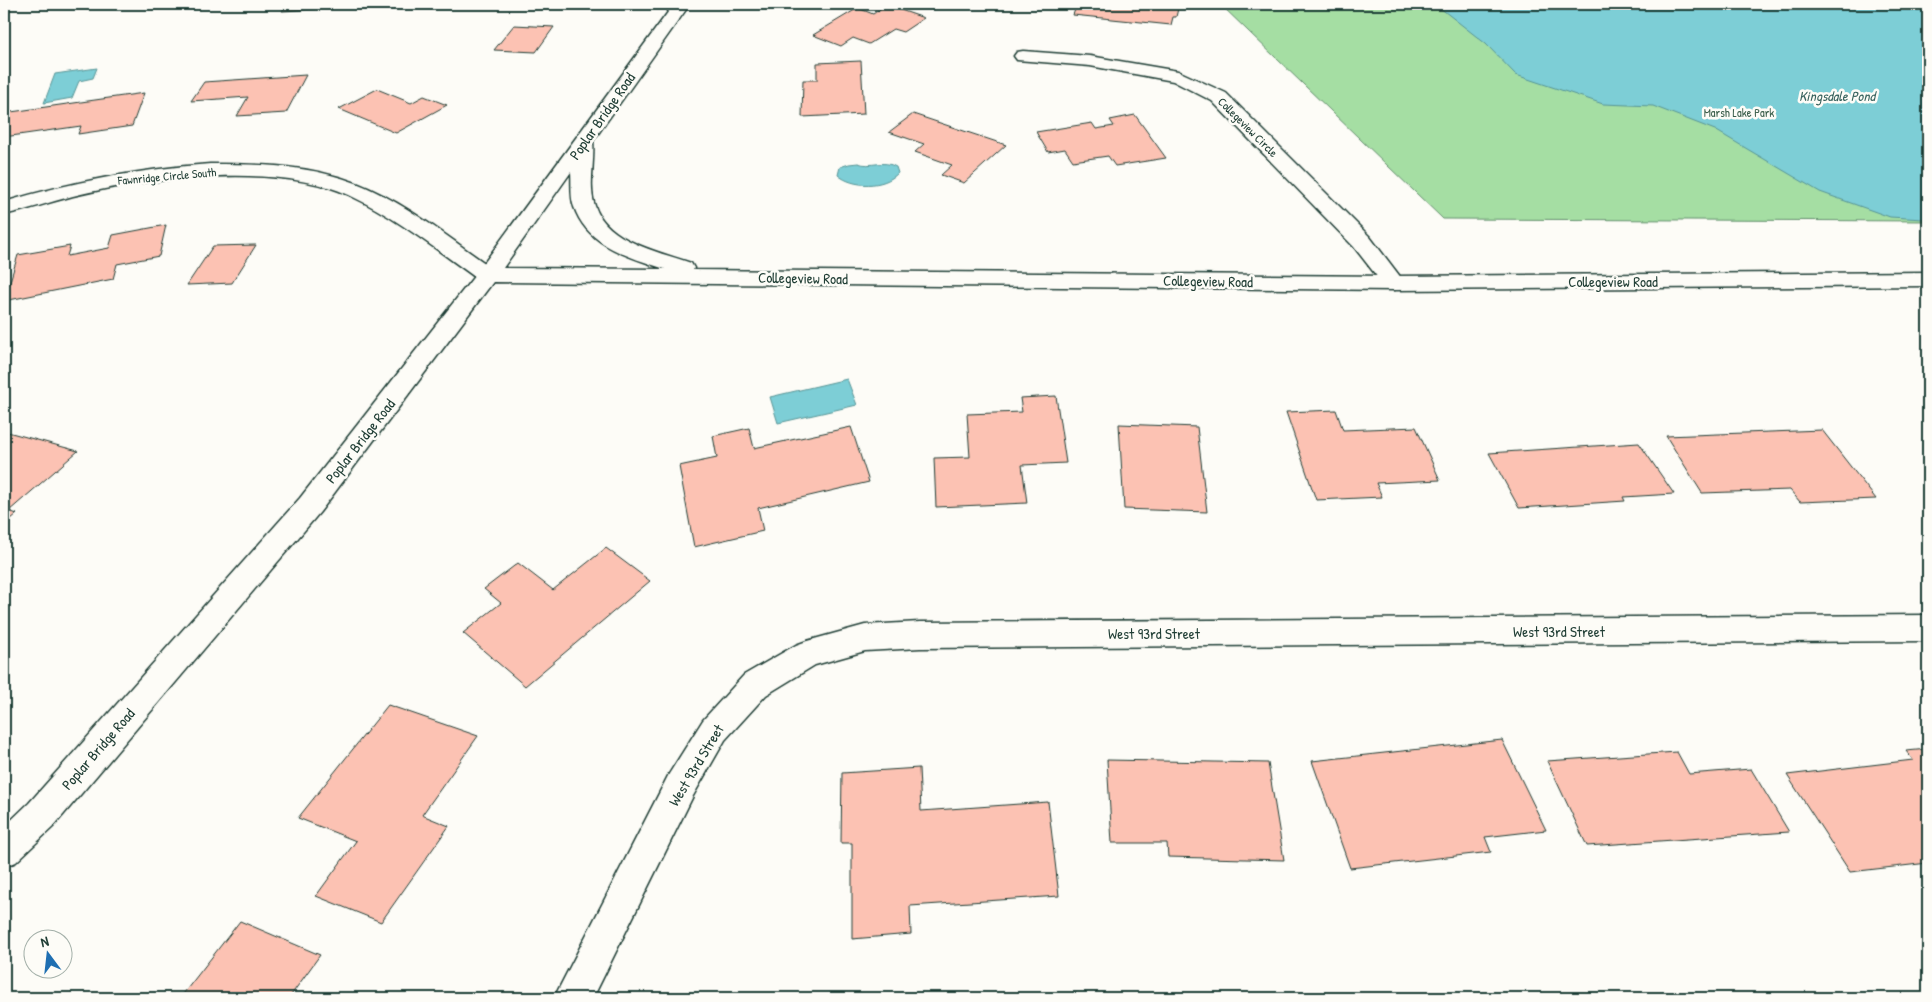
<svg xmlns="http://www.w3.org/2000/svg" width="1932" height="1002" font-family="'Patrick Hand',sans-serif">
	<style>
		.green { fill: #a5dea3; stroke: #628e6c }
		.water { fill: #7dced6; stroke: #579495 }
		.building { fill: #fcc2b3; stroke: #1f3d34 }
		.lines { fill: none; stroke-linecap: round; stroke-linejoin: round }
		.minor-casing { stroke: #1f3d34; stroke-width: 3 }
		.tertiary-casing { stroke: #1f3d34; stroke-width: 3 }
		.minor { fill: #fdfcf7; fill-rule: evenodd }
		.tertiary { fill: #fdfcf7; fill-rule: evenodd }
		.labels { text-anchor: middle; dominant-baseline: central; stroke-width: 5; stroke-linejoin: round; paint-order: stroke }
		.far-park-label { font-size: 12px; fill: #3a5d4a; stroke: #fdfcf7 }
		.far-street-label { font-size: 12px; fill: #1f3d34; stroke: #fdfcf7 }
		.far-water-label { font-size: 14px; font-style: italic; fill: #36615c; stroke: #fdfcf7 }
		.street-label { font-size: 15px; fill: #1f3d34; stroke: #fdfcf7 }
	</style>
	<rect width="100%" height="100%" fill="#fdfcf7"/>
	<filter id="ink" filterUnits="userSpaceOnUse"><feTurbulence type="fractalNoise" baseFrequency=".02" numOctaves="2"/><feDisplacementMap in="SourceGraphic" scale="10" xChannelSelector="R" yChannelSelector="G"/><feConvolveMatrix kernelMatrix="1 2 1 2 8 2 1 2 1" color-interpolation-filters="sRGB"/></filter>
	<g filter="url(#ink)">
		<path class="green" d="M1220,4H1928V221L1443,219Z"/>
		<g class="water">
			<path d="M1435,4H1928V217L1923,219L1890,217L1820,192L1715,130L1653,106L1603,104L1516,75L1486,44Z"/>
			<path d="M97,68L93,78L79,81L72,98L44,103L55,74Z"/>
			<path d="M858,163C871,168 883,159 896,167L898,173C884,188 853,188 838,175L840,167L849,164Z"/>
			<path d="M847,379L857,405L778,423L770,397Z"/>
		</g>
		<g class="building">
			<path d="M287,4H329L317,6L315,9L282,11Z"/>
			<path d="M1077,4H1179L1176,17H1173L1171,25L1073,15Z"/>
			<path d="M886,5L924,18L903,32L893,29L869,44L853,38L841,46L813,35L858,8L873,14Z"/>
			<path d="M514,25L554,27L536,52L494,50Z"/>
			<path d="M861,61L864,114L802,117L803,80H817V63Z"/>
			<path d="M306,75L286,113L237,116L248,97L191,101L204,82Z"/>
			<path d="M377,89L411,103L424,96L447,105L396,133L339,109Z"/>
			<path d="M144,93L132,126L78,134L81,126L4,137V113Z"/>
			<path d="M913,114L1006,145L964,183L941,175L952,165L915,152L924,144L889,132Z"/>
			<path d="M1135,115L1166,158L1115,166L1108,156L1073,161L1065,149L1048,152L1036,132L1092,123L1096,129L1114,126L1110,120Z"/>
			<path d="M166,225L159,256L117,264L113,279L4,301L18,255L70,246L67,256L109,248L113,235Z"/>
			<path d="M256,245L232,283L187,285L213,246Z"/>
			<path d="M1056,396L1066,463L1022,465L1027,503L936,507L934,458L970,457L967,414L1022,412L1020,398Z"/>
			<path d="M1336,410L1343,430L1416,427L1440,480L1376,483L1382,497L1316,500L1286,412Z"/>
			<path d="M1119,424L1197,427L1207,512L1124,509Z"/>
			<path d="M851,427L869,482L758,508L763,531L694,547L679,466L717,458L713,436L749,428L754,448Z"/>
			<path d="M1822,430L1876,499L1800,502L1790,490L1702,493L1666,436Z"/>
			<path d="M4,431L78,451L9,511L17,514L4,525Z"/>
			<path d="M1639,443L1674,494L1623,497L1625,501L1519,508L1489,453Z"/>
			<path d="M606,548L650,581L525,686L463,633L501,603L484,589L518,563L553,590Z"/>
			<path d="M388,705L478,736L422,815L449,826L381,922L316,896L356,841L298,818Z"/>
			<path d="M1502,740L1546,830L1485,837L1491,852L1350,868L1312,761Z"/>
			<path d="M1928,749V863L1850,872L1787,775L1913,760L1906,751Z"/>
			<path d="M1677,752L1689,774L1751,769L1789,832L1587,846L1547,761Z"/>
			<path d="M1107,760L1268,763L1284,860L1168,857L1167,843H1112Z"/>
			<path d="M919,768L921,811L1048,802L1059,896L910,906L911,934L852,939V843H841L842,773Z"/>
			<path d="M240,921L320,955L289,998H180Z"/>
		</g>
		<g class="lines">
			<defs>
				<g id="minor">
					<path d="M1023,51L1090,56L1178,71L1226,93L1370,237L1405,283L1402,288L1394,290L1386,288L1354,247L1212,101L1173,81L1090,66L1017,60L1014,56L1017,52Z"/>
					<path d="M210,164C259,164 310,165 356,183C407,203 451,240 495,270L498,275L495,280L487,282L479,280C437,250 396,217 349,195C277,162 148,178 73,196C50,202 27,210 4,215V202C72,182 139,169 210,164Z"/>
					<path d="M1928,615V641L920,648L865,651L815,665L766,695L725,740L693,796L593,998H554L669,774L703,720L744,675L796,645L807,641L865,625L920,622Z"/>
				</g>
				<path id="tertiary" d="M674,4H690L593,141C595,162 588,186 595,206C607,242 660,252 691,263L694,268L693,270L1394,276L1928,272V286L1394,290L493,282L320,512L53,827L16,862L4,867V827L29,803L300,498L479,270ZM571,172C572,183 570,197 574,207C588,247 630,257 665,269L503,268Z"/>
			</defs>
			<use href="#minor" class="minor-casing"/>
			<use href="#tertiary" class="tertiary-casing"/>
			<use href="#minor" class="minor"/>
			<use href="#tertiary" class="tertiary"/>
		</g>
	</g>
	<g class="labels">
		<g class="far-park-label">
			<text x="1739" y="112">Marsh Lake Park</text>
		</g>
		<g class="far-street-label">
			<text transform="translate(1248 127) rotate(45)">Collegeview Circle</text>
			<text transform="translate(167 176) rotate(-5)">Fawnridge Circle South</text>
		</g>
		<g class="far-water-label">
			<text x="1837" y="95">Kingsdale Pond</text>
		</g>
		<g class="street-label">
			<text transform="translate(602 116) rotate(-55)">Poplar Bridge Road</text>
			<text transform="translate(803 278) rotate(1)">Collegeview Road</text>
			<text transform="translate(1208 281) rotate(1)">Collegeview Road</text>
			<text x="1613" y="281">Collegeview Road</text>
			<text transform="translate(360 441) rotate(-52)">Poplar Bridge Road</text>
			<text x="1559" y="631">West 93rd Street</text>
			<text x="1154" y="633">West 93rd Street</text>
			<text transform="translate(98 749) rotate(-49)">Poplar Bridge Road</text>
			<text transform="translate(696 765) rotate(-59)">West 93rd Street</text>
		</g>
	</g>
	<rect width="1932" height="1002" fill="none" stroke="#fdfcf7" stroke-width="20"/>
	<rect x="10" y="10" width="1912" height="982" fill="none" stroke="#1f3d34" stroke-width="2" filter="url(#ink)"/>
	<g transform="translate(48 954) rotate(345)"><circle r="24" fill="#fdfcf7" stroke="#a4b0a9"/>
	<path d="M0-4L9 19L0 12L-9 19Z" fill="#1f6fb2"/>
	<text y="-8" font-size="14" font-weight="bold" text-anchor="middle" fill="#1f3d34">N</text>
	</g>
</svg>
